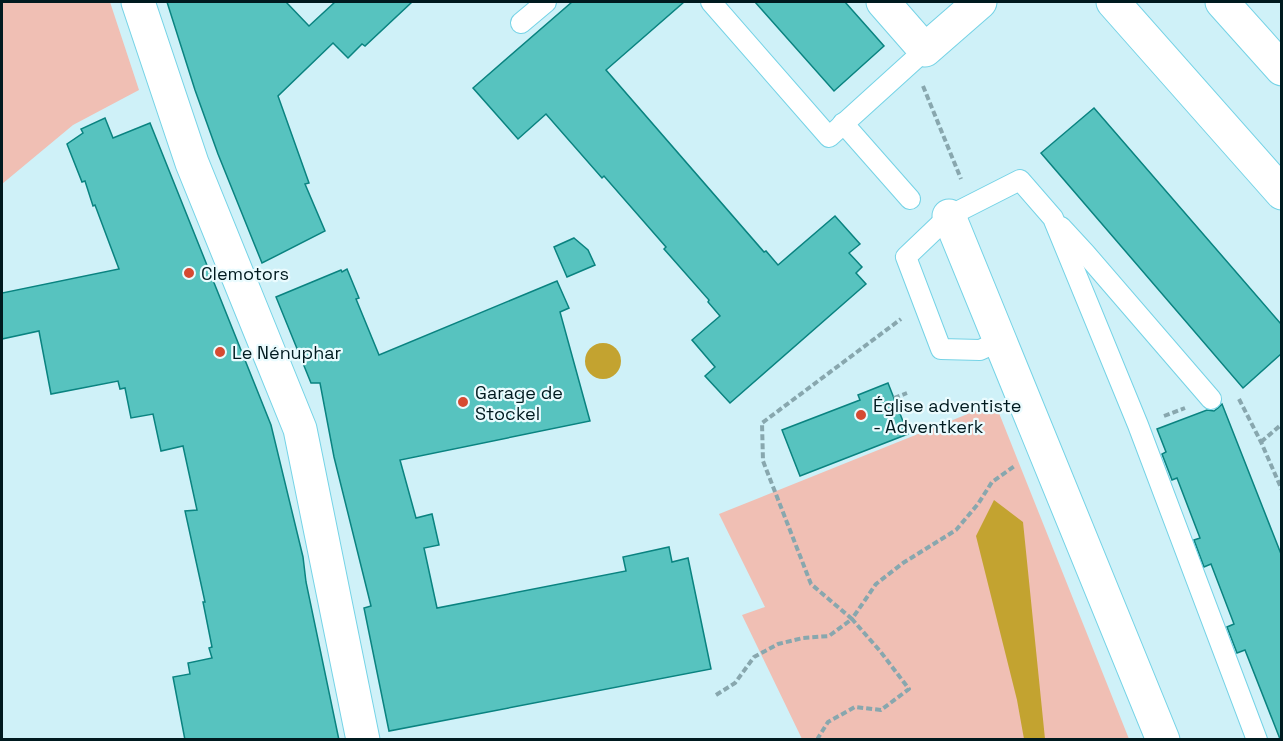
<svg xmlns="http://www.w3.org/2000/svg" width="1283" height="741" font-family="'Space Grotesk',sans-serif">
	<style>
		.green { fill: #f0bfb4 }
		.water { fill: #c3a330 }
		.building { fill: #57c3bf; stroke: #0a8380; stroke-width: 1.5 }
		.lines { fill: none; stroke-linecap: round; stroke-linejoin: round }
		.lane-casing { stroke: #75d3e6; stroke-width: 22 }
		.street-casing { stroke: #75d3e6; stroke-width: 35 }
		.secondary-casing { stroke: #75d3e6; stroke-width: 35 }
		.path { stroke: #88a7ae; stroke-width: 4; stroke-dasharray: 6 3; stroke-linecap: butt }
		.lane { stroke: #fff; stroke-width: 20 }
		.street { stroke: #fff; stroke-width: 33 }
		.secondary { stroke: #fff; stroke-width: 33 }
		.poi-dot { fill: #d64a32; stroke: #eafbfe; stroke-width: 2 }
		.labels { text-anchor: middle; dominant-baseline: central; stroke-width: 4.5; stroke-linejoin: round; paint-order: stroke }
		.poi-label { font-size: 18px; fill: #001a1f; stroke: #eafbfe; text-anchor: start }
	</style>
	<rect width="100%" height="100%" fill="#cff1f8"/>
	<g class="green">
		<path d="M2,2H110L139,90L73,125L2,184Z"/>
		<path d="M995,403L1129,739H802L742,615L765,607L719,514Z"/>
	</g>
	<g class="water">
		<circle cx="603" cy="361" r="18"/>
		<path d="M994,500L1023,522L1045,739H1024L1017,700L976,536Z"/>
	</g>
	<g class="building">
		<path d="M167,2H286L309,26L335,2H412L365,46L362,44L348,58L333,43L278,96L309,183L305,184L325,231L262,263L218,154L195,90Z"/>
		<path d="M572,2H684L606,70L764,252L766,251L778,265L835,216L860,244L849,253L862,267L856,273L866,284L730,403L705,376L715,367L692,340L720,316L708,302L709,300L664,249L666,247L604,176L602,178L546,114L518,139L473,88Z"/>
		<path d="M755,2H845L884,46L834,91Z"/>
		<path d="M1094,108L1281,324V354L1243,388L1041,153Z"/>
		<path d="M105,118L113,138L150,123L271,425L303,557L306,582L339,740H185L173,677L190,674L188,663L212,658L209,648L212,647L203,602H205L185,511L197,510L183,446L161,451L153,414L131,418L125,388L120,389L118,381L51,394L39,331L2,339V293L119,269L95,205L93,206L85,181L82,182L67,144L83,133L81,129Z"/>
		<path d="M574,238L588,250L595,265L567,277L554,247Z"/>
		<path d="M347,269L359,298L356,299L379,355L557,281L569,308L560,312L590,421L400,460L416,518L432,514L439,545L424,548L437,608L626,571L623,557L669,547L672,562L688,558L711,669L389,731L364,608L371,606L334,457L320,383H311L276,297L341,270L342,272Z"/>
		<path d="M888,383L908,434L800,476L782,430L860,400L858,395Z"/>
		<path d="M1222,404L1281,554V739H1280L1245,650L1237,653L1227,627L1234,624L1211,564L1204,567L1194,540L1200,538L1177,478L1172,480L1162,454L1166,452L1157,429L1207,410L1214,411L1218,408Z"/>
	</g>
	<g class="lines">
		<defs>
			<g id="lane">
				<path d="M711,2L829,137L925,50"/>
				<path d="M521,23L546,2"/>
				<path d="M843,123L910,199"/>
				<path d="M1061,227L1085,253L1211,399"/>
				<path d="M1000,341L980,350L941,349L906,257L949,216L1020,180L1053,218L1138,425L1257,740"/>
			</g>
			<g id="street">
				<path d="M138,2L192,163L300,429L363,740"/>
				<path d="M883,2L925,50L980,2"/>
				<path d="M949,216L1163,740"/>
			</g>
			<g id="secondary">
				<path d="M1113,2L1282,193"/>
				<path d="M1222,2L1282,69"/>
			</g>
		</defs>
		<use href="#lane" class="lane-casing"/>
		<use href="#street" class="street-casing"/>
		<use href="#secondary" class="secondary-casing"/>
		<g class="path">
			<path d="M923,86L961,179"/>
			<path d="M894,398L907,393"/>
			<path d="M1239,399L1261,442L1282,490"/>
			<path d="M1164,416L1185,408"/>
			<path d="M1261,442L1282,424"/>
			<path d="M716,695L735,683L754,657L778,644L803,638L829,636L852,619L811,584L763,461L762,423L901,319"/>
			<path d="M818,740V738L828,722L855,707L881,710L909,689L880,651L852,619L876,584L903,563L956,530L978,504L992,482L1016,465"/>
		</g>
		<use href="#lane" class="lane"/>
		<use href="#street" class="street"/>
		<use href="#secondary" class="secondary"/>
	</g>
	<g class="poi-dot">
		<circle cx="189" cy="273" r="6"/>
		<circle cx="220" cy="352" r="6"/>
		<circle cx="463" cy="402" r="6"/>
		<circle cx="861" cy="415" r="6"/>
	</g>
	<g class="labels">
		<g class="poi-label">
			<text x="201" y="273">Clemotors</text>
			<text x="232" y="352">Le Nénuphar</text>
			<text x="475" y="392">Garage de<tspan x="475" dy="21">Stockel</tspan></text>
			<text x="873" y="405">Église adventiste<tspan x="873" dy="21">- Adventkerk</tspan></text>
		</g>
	</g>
	<rect width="1283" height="741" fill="none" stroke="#001a1f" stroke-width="6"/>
</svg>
